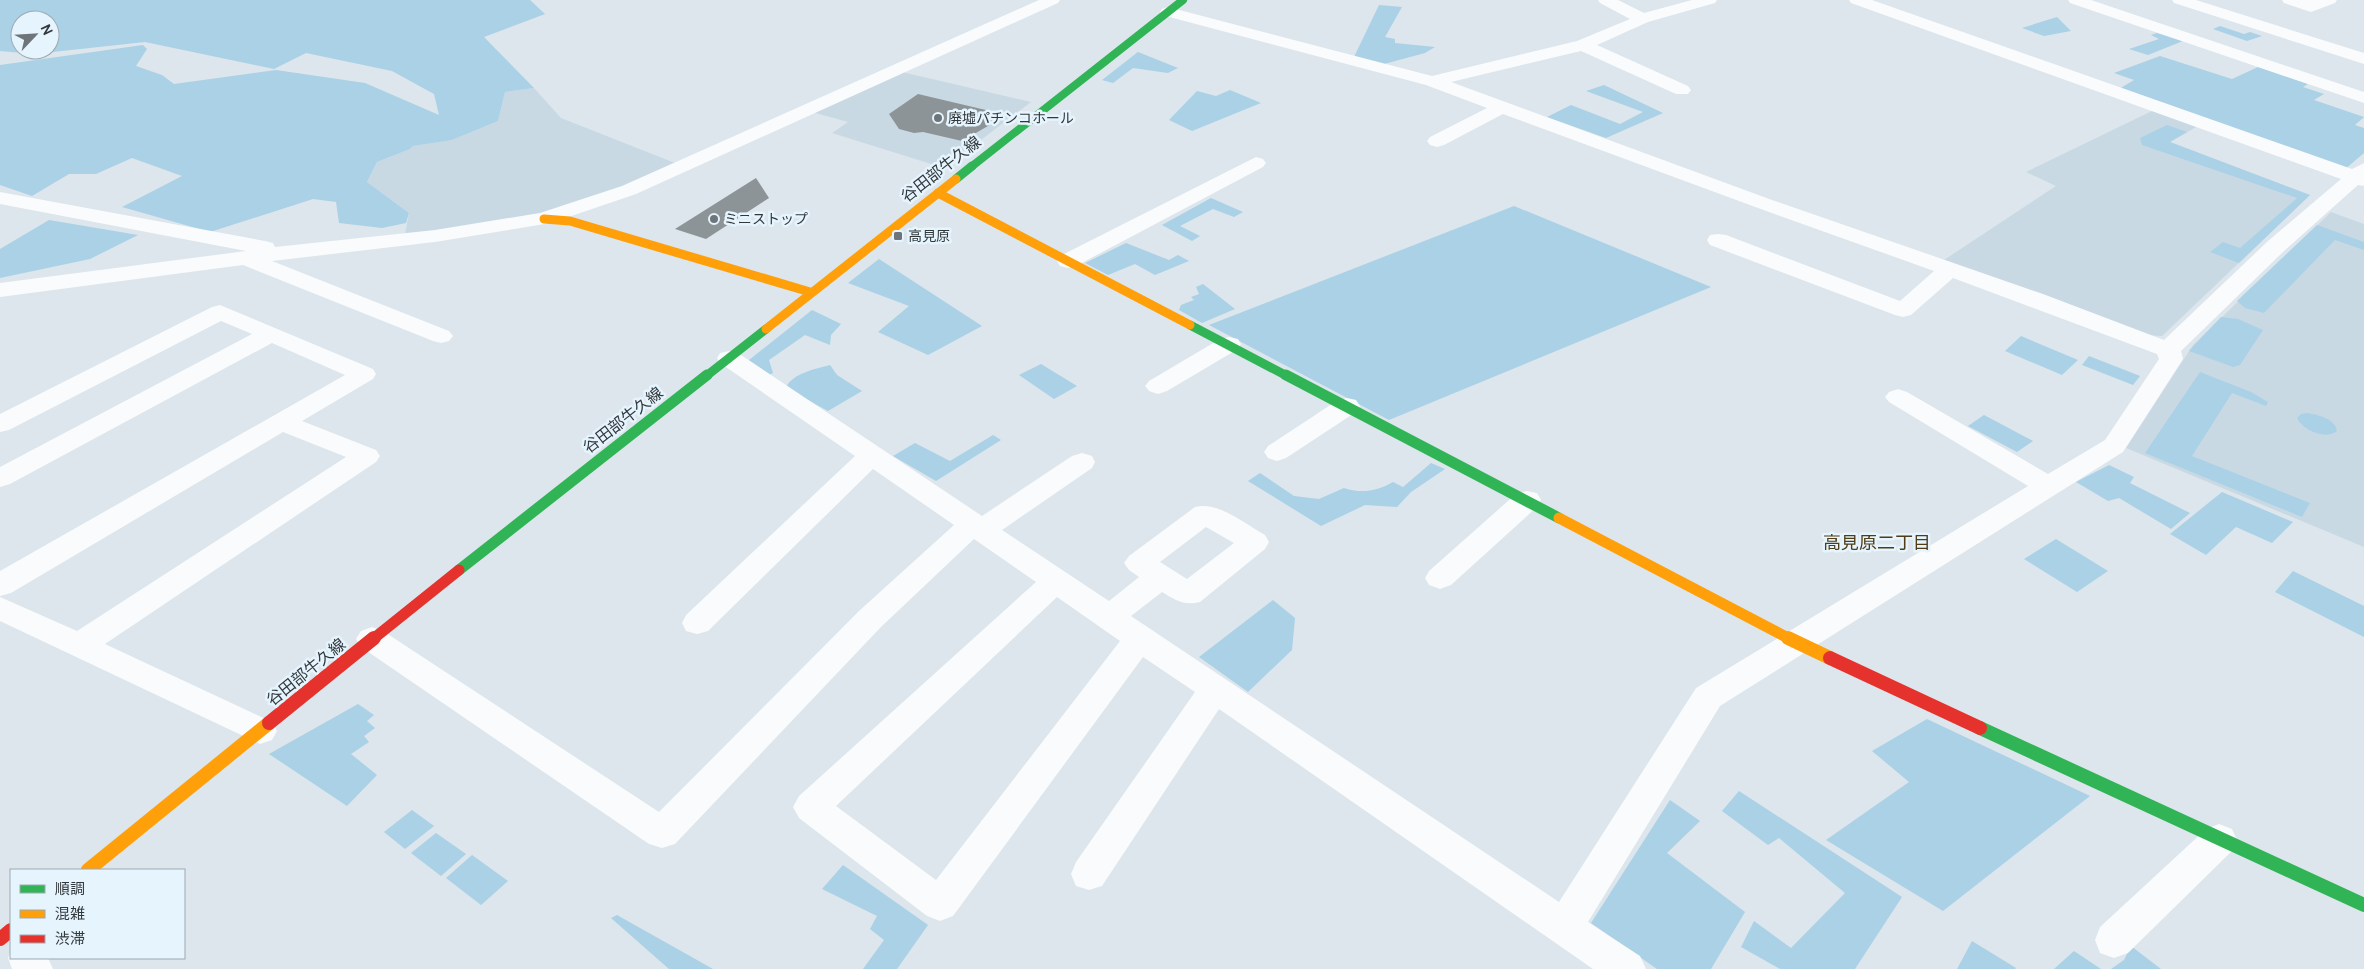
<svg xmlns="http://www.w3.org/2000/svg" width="2364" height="969" font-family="Cabin,'Noto Sans JP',sans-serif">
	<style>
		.built { fill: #c9d9e4 }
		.green { fill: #aad1e6; fill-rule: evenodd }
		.building { fill: #8c9498 }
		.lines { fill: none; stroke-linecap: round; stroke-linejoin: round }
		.street { fill: #fafbfc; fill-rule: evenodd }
		.fast-far3 { stroke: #30b455; stroke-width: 8 }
		.fast-far2 { stroke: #30b455; stroke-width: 9 }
		.fast-far1 { stroke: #30b455; stroke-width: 11 }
		.fast { stroke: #30b455; stroke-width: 14 }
		.slow-far2 { stroke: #ff9f0a; stroke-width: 9 }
		.slow-far1 { stroke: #ff9f0a; stroke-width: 11 }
		.slow { stroke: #ff9f0a; stroke-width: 14 }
		.jam-far1 { stroke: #e5322d; stroke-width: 11 }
		.jam { stroke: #e5322d; stroke-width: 14 }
		.poi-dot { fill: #6d757a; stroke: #e6f4fd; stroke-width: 2 }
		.labels { text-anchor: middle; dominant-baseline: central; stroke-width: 5; stroke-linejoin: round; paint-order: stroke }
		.far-poi-label { font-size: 14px; fill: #31383c; stroke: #e6f4fd; text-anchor: start }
		.street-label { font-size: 16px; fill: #31383c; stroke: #e6f4fd }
		.neighbourhood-label { font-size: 18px; fill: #503c17; stroke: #e6f4fd }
	</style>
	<rect width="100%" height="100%" fill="#dce6ec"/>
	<g class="built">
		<path d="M902,72L1031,102L944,168L832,133L848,122L812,112Z"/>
		<path d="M534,88L561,118L675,163L613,193L526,218L405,235L409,213L367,182L377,162L410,149L413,146L452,140L498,121L505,92Z"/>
		<path d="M2154,110L2198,126L2170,142L2310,195L2162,336L2147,335L1944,260L2056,186L2026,172Z"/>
		<path d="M2331,212L2364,224V547L2126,448L2193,345Z"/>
	</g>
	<g class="green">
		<path d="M0,0H530L545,14L484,37L534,88L505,92L498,121L452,140L413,146L410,149L377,162L367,182L409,213L406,223L382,228L339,223L336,202L313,199L210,232L122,207L182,176L132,158L96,174H69L32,196L0,185V65L143,45L147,49L136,66L162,75L174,84L276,70L365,83L439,115L434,94L392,71L306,53L274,69L145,42L34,54L0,51ZM20,20H50V50H20Z"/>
		<path d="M1379,5L1402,7L1385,37L1395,39V43L1435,47L1425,53L1384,64L1354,57Z"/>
		<path d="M2057,17L2071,31L2044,36L2022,28Z"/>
		<path d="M2220,26L2244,34L2250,32L2262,36L2247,41L2213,29Z"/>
		<path d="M2157,33L2183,41L2148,55L2129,49L2159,39L2151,35Z"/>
		<path d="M1138,52L1178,68L1168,73L1133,68L1113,83L1102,80Z"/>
		<path d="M2160,56L2232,79L2258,67L2308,84L2303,87L2324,94L2314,100L2364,117L2355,125L2364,128V153L2344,170L2119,89L2134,80L2114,73Z"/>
		<path d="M1604,85L1663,113L1606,138L1547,117L1571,105L1620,124L1643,112L1586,91Z"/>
		<path d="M1230,90L1261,103L1192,131L1169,120L1197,91L1216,96Z"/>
		<path d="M2167,125L2187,132L2170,142L2310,195L2239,263L2210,252L2223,242L2240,248L2297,198L2142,145L2140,138Z"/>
		<path d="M1211,198L1243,212L1234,217L1213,209L1180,226L1200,236L1192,241L1162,225Z"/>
		<path d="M1514,206L1711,287L1389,420L1209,325Z"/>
		<path d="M49,220L138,235L90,259L0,278V249Z"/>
		<path d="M2317,225L2364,242V250L2335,240L2264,313L2245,308L2237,301Z"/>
		<path d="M1126,243L1169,260L1178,255L1189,261L1155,275L1135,264L1108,275L1085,263Z"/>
		<path d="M879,259L982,326L928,355L878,332L909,306L848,283Z"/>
		<path d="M1203,284L1235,309L1202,323L1179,310L1181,305L1194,300L1191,297L1199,294L1196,287Z"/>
		<path d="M812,310L841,324L831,335L830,345L805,335L769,360L773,373L769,375L751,366L749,360Z"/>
		<path d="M2221,317L2238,319L2263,330L2240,365L2233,367L2189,351Z"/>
		<path d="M2021,336L2078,360L2062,375L2005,351Z"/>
		<path d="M2089,356L2140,376L2133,385L2082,365Z"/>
		<path d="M1041,364L1077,386L1054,399L1019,375Z"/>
		<path d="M830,365L837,375L862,391L828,411L786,388C792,373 816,369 830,365Z"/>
		<path d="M2200,372L2251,392L2268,402L2266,406L2232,393L2192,456L2310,503L2302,517L2145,453Z"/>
		<path d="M2307,413C2318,415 2335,418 2337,431C2326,440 2303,431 2297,418L2301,414Z"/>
		<path d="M1984,415L2033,441L2017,452L1968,426Z"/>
		<path d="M993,435L1001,440L936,481L893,456L915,443L950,461Z"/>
		<path d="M1431,463L1445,469L1411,492L1397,507L1365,505L1321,526L1248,481L1260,473L1294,496L1319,499L1344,488C1362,494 1377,491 1393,482L1403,487Z"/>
		<path d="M2109,465L2134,477L2130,483L2190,513L2171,529L2119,498L2108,501L2076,482Z"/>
		<path d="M2222,492L2293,522L2272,543L2236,527L2206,555L2170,534Z"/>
		<path d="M2056,539L2108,571L2077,592L2024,559Z"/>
		<path d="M2293,571L2364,606V637L2275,592Z"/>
		<path d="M1273,600L1295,618L1292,650L1248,692L1199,657Z"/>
		<path d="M358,704L374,715L367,721L375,728L364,736L369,742L351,754L377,775L347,806L269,754Z"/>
		<path d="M1927,719L2090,796L1943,911L1826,840L1909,782L1872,751Z"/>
		<path d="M1739,791L1902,897L1855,969H1780L1741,947L1754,921L1791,948L1845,893L1779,838L1768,845L1722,811Z"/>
		<path d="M1670,800L1700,821L1667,853L1745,912L1711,969H1657L1591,923Z"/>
		<path d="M412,810L434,826L405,849L384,832Z"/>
		<path d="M436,833L466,854L441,876L411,853Z"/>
		<path d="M472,855L508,881L481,905L446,878Z"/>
		<path d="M843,865L928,925L897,969H863L884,940L870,929L877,916L822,889Z"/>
		<path d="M617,915L713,969H669L611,918Z"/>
		<path d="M1972,941L2016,968L2015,969H1957Z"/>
		<path d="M2131,946L2161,969H2111L2124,960Z"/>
		<path d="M2074,951L2101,969H2054Z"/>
	</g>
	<g class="building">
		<path d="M918,94L1007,115L962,141L923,132L914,133L899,129L889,114Z"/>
		<path d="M756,178L769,198L706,239L675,229Z"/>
	</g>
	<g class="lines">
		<g class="street">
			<path d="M1039,0H1060L1058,3L636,194L551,223L435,242L272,261L449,331L453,336L449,341L441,343L433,341L243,265L0,297V283L246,251L0,204V192L265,241L273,243L275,247L435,230L540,213L622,186Z"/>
			<path d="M1598,0H1618L1644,13L1692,0H1717L1715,3L1648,22L1597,45L1688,86L1691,90L1688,94H1676L1581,51L1451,82L1772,200L2043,294L2164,340L2268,241L2341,179L1851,3L1849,0H1872L2352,169L2364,163V186L2358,185L2284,251L2181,351L2183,359L2123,452L1720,706L1588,922L1640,956L1646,969H1593L1219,709L1102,886L1089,890L1076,886L1071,874L1076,862L1195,692L1143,657L953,916L940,921L927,916L799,818L793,807L799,796L1036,582L974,539L881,627L675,844L662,848L649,844L361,647L356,639L361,631L372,627L383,631L659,812L859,611L954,525L873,469L708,631L697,634L686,631L682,623L686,615L855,456L720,363L717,358L720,353L729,351L738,353L982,516L1072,456L1082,453L1092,456L1095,462L1092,468L1002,530L1109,601L1139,577L1129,570L1124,563L1129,556L1195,507C1218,501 1245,524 1265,535L1269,542L1265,549L1200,602C1184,606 1175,600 1162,592L1131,616L1559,902L1696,688L2028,486L1889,402L1885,397L1889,392L1898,389L1907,392L2048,474L2105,440L2159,359L2157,354L1953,278L1911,315L1903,317L1895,315L1710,245L1707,240L1710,235L1718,234L1726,235L1900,301L1934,271L1758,208L1503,114L1444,145L1437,147L1430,145L1427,141L1430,137L1487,108L1426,85L1162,15L1160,12L1162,9L1168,7L1432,76L1577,41L1630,19L1600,3ZM1206,527L1234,543L1187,579L1160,562ZM1057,597L1120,641L936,880L836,806Z"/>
			<path d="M2068,0H2091L2364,92V103L2070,3Z"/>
			<path d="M2172,0H2196L2364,53V64L2174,3Z"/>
			<path d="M2282,0H2337L2335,3L2311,12L2284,3Z"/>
			<path d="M1256,157L1263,159L1266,163L1263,167L1076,266L1068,268L1060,266L1057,261L1060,256Z"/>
			<path d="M220,305L373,369L376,374L373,379L302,421L376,450L380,456L376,462L105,644L272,722L277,731L272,740L260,744L0,621V597L77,631L346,457L283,432L11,593L0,596V571L345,375L272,343L10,484L0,487V467L252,334L221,321L9,430L0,432V414L212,307Z"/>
			<path d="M1229,337L1238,339L1241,344L1238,349L1167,391L1158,394L1149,391L1145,386L1149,381L1220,339Z"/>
			<path d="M1347,398L1356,400L1360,406L1356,412L1286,458L1277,461L1268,458L1264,452L1268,446L1338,400Z"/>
			<path d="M1527,491L1537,493L1541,500L1537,507L1451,585L1440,589L1429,585L1425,578L1429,571L1517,493Z"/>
			<path d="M2219,824L2232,829L2237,840L2232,851L2128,953L2114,958L2100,953L2095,940L2100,927L2206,829Z"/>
			<path d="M11,950V958H48L53,969H12L8,958Z"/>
		</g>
		<path class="fast-far3" d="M971,167L1183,0"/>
		<g class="fast-far2">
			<path d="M956,179L972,166"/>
			<path d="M1190,325L1289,377"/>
			<path d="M705,377L766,329"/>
		</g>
		<g class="fast-far1">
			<path d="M1286,375L1559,518"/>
			<path d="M459,570L707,375"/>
		</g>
		<path class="fast" d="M1980,728L2364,905"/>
		<g class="slow-far2">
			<path d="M938,193L1190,325"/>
			<path d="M544,219L570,221L810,292"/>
			<path d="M766,329L956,179"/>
		</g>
		<path class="slow-far1" d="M1559,518L1790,639"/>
		<g class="slow">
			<path d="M1788,638L1830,658"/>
			<path d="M88,870L269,723"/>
		</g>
		<path class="jam-far1" d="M373,639L459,570"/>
		<g class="jam">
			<path d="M1830,658L1980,728"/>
			<path d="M269,723L374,638"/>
			<path d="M0,939L11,930"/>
		</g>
	</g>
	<g class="poi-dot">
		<circle cx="938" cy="118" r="5"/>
		<circle cx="714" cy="219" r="5"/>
		<rect x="893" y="231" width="10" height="10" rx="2.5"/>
	</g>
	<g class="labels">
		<g class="far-poi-label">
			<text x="948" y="118">廃墟パチンコホール</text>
			<text x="724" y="219">ミニストップ</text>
			<text x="908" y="236">高見原</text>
		</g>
		<g class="street-label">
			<text transform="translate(941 169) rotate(-38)">谷田部牛久線</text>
			<text transform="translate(623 420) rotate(-38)">谷田部牛久線</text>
			<text transform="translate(306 672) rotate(-39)">谷田部牛久線</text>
		</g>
		<g class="neighbourhood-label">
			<text x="1877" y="543">高見原二丁目</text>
		</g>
	</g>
	<rect x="10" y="869" width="175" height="90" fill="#e6f4fd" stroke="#9ea9b0"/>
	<rect x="20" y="885" width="25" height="8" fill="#30b455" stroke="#9ea9b0"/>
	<text x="55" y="894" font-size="15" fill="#31383c">順調</text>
	<rect x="20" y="910" width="25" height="8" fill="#ff9f0a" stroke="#9ea9b0"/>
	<text x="55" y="919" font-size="15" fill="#31383c">混雑</text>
	<rect x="20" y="935" width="25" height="8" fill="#e5322d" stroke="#9ea9b0"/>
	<text x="55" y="944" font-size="15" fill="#31383c">渋滞</text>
	<g transform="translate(35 35) rotate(65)"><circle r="24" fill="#e6f4fd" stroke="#9ea9b0"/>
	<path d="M0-4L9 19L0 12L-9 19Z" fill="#6d757a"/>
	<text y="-8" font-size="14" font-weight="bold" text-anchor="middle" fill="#31383c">N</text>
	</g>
</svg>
